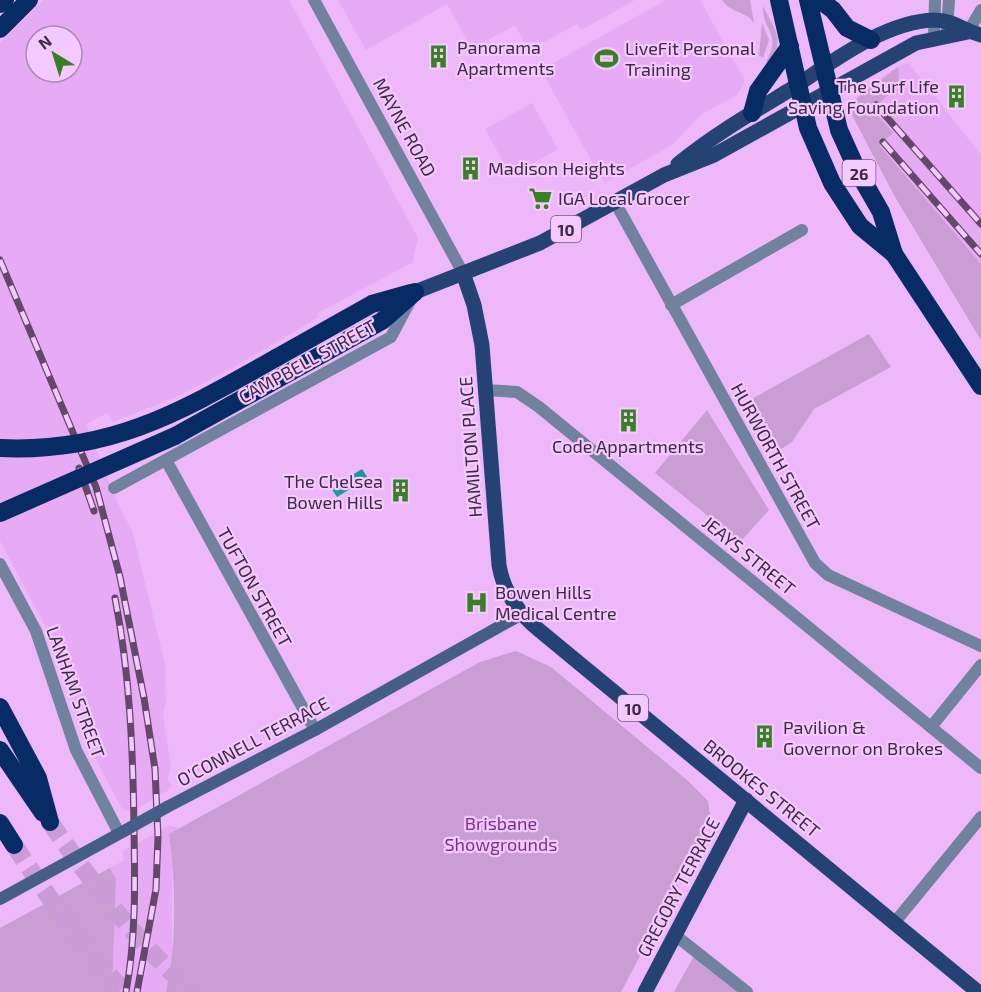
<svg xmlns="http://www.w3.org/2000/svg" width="981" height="992" font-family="'Exo 2',sans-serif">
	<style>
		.built { fill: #e6abf4; fill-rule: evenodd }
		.green { fill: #ca9ed5 }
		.water { fill: #19999f }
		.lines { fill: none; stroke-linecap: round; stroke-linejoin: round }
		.highway-tunnel { stroke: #ca9bd6; stroke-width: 18; stroke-dasharray: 18 9; stroke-linecap: butt }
		.street { stroke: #70829f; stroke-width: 12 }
		.secondary { stroke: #445e87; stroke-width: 12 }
		.primary { stroke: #244374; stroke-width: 15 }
		.highway { stroke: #072b64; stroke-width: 18 }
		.rail-casing { stroke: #64486c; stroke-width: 7 }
		.rail { stroke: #f4c9ff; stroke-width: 4.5; stroke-dasharray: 14; stroke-linecap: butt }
		.secondary-bridge { stroke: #445e87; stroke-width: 12 }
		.highway-bridge { stroke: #072b64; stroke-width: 18 }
		.labels { text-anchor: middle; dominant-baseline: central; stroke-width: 4.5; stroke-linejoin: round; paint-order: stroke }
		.shield { fill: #f4c9ff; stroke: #75597c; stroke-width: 1.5 }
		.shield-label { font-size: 16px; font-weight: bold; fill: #3e2944 }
		.poi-label { font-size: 18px; fill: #3e2944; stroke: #f4c9ff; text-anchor: start }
		.street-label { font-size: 18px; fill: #3e2944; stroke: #f4c9ff }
		.park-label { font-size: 18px; fill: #7a308b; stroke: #f4c9ff }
	</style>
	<rect width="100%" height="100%" fill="#edb7fa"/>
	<g class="built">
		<path d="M44,0H289L418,238L413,262L318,313L319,317L231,369L174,398L113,422L107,413L86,424L122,513L132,530L165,664L166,703L163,713L171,767L167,779L172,785L167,791L133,811L124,810L121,807L82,733L79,724L89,719L84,705L76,714L50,635L0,541V43ZM36,36H72V72H36Z"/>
		<path d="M338,0H635L585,28L580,29L577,24L544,42H524L515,25L472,49L447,4L366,50Z"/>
		<path d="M666,0H700L745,81L737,95L702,114L672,145L604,183L541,70Z"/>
		<path d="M908,62L981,155V340L894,195L852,115L857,98L886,74Z"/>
		<path d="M532,103L558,149L511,176L485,129Z"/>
		<path d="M168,826L181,828L169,835L172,858V966L166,992H112L116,879L110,868L124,860L123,851Z"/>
	</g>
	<g class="green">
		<path d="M722,0H750L754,23C746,11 731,13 722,0Z"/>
		<path d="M763,6C775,32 785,35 770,64L766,61C783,34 761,29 763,6Z"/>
		<path d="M762,23L769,40L763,58L759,56Z"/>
		<path d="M898,67L899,86L872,109L893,133L879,145L981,264V340L894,195L852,115L857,98Z"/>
		<path d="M869,334L891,367L814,409L792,442L778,451L772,448L747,404L750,400Z"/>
		<path d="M707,410L769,510L740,542L655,473Z"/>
		<path d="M516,651L551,667L687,780L708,801L710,814L701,840L621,992H166C177,943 176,884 169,834L480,662Z"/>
		<path d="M110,868L116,879L112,992H0V928Z"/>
		<path d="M694,956L738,992H674Z"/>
	</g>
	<path class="water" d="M362,469L368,478L337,497L331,488Z"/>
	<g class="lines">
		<g class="highway-tunnel">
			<path d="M50,822C92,883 137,942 192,992"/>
			<path d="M14,845C48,896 82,948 125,992"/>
		</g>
		<g class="street">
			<path d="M314,0L463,273"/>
			<path d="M947,29L949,0"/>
			<path d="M968,32L981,10"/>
			<path d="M934,37L935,0"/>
			<path d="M615,202L815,563L828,575L981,646"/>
			<path d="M671,305L802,230"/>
			<path d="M486,390L517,392L539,407L981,768"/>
			<path d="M166,460L315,730"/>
			<path d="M114,488L391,337L410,301"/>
			<path d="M0,564L36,631L76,750L119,833"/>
			<path d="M931,727L981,665"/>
			<path d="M895,922L981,817"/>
			<path d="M675,935L747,992"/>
		</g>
		<g class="secondary">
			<path d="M167,807L315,730L522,614"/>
			<path d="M0,899L124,831"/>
		</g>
		<g class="primary">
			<path d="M678,164C712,136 750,114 788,91C830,64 882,22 934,20C953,20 964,31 981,35"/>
			<path d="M463,273L474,305L482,345L499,565C503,591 519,614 539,630L978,992"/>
			<path d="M415,292L540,243L664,175L714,155L916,43L968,32"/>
			<path d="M645,992L746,800"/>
		</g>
		<g class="highway">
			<path d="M779,0L808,128L832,183L860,226L894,254L981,386"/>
			<path d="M808,0L839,130L858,172L881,212L894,254"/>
			<path d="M820,0L833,10L847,28L871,40"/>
			<path d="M0,4L5,0"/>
			<path d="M0,29L29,0"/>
			<path d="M752,113L758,91L790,46"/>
			<path d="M276,358L372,304L411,293"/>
			<path d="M175,436L382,321L415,292"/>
			<path d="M0,707L38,778L50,822"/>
			<path d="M0,750L43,813"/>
			<path d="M0,823L14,845"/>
		</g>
		<defs>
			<g id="rail">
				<path d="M876,105L981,224"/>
				<path d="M883,142L981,254"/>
				<path d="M0,260L96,487L120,577L144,698L155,769L158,837L156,889L137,992"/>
				<path d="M79,468L94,511"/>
				<path d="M115,598C130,674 133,751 134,829C135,883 136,938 126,992"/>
			</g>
		</defs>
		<use href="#rail" class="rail-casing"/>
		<use href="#rail" class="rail"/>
		<path class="secondary-bridge" d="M124,831L167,807"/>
		<g class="highway-bridge">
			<path d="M0,448C112,453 182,411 276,358"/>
			<path d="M0,513L175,436"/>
		</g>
	</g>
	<defs>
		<symbol id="building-bare" viewBox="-9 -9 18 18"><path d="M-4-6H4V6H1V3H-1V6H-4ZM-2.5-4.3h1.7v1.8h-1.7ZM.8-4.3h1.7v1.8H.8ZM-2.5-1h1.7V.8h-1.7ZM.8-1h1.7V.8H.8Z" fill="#397f24" stroke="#f4c9ff" stroke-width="2.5" paint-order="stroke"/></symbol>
		<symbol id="stadium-bare" viewBox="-9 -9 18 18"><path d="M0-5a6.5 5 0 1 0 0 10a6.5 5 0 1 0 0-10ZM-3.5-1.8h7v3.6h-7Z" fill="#397f24" stroke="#f4c9ff" stroke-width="2.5" paint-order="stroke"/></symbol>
		<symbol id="supermarket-bare" viewBox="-9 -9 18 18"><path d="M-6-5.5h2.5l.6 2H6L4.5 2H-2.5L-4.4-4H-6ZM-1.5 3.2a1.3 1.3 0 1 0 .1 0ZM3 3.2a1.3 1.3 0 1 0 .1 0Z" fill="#397f24" stroke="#f4c9ff" stroke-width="2.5" paint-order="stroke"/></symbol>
		<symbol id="hospital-bare" viewBox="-9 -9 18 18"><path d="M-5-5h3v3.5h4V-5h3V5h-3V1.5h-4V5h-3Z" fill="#397f24" stroke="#f4c9ff" stroke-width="2.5" paint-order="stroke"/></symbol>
	</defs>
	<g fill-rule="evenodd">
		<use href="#building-bare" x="422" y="40" width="33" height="33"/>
		<use href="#stadium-bare" x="590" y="42" width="33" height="33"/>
		<use href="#building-bare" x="940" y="80" width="33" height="33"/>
		<use href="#building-bare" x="454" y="152" width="33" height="33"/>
		<use href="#supermarket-bare" x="524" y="182" width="33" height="33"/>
		<use href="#building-bare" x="612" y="404" width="33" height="33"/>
		<use href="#building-bare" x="384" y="474" width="33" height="33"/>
		<use href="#hospital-bare" x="460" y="586" width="33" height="33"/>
		<use href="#building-bare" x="748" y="720" width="33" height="33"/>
	</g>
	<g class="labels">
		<g class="shield">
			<rect x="842.5" y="160" width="33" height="26" rx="4.5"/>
			<rect x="551" y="216" width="30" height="26" rx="4.5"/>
			<rect x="618" y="695" width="30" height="26" rx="4.5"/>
		</g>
		<g class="shield-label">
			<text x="859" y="173">26</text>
			<text x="566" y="229">10</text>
			<text x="633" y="708">10</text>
		</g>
		<g class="poi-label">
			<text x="457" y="47">Panorama<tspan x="457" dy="21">Apartments</tspan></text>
			<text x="625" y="48">LiveFit Personal<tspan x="625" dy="21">Training</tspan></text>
			<text x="939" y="86" text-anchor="end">The Surf Life<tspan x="939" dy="21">Saving Foundation</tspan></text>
			<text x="488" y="168">Madison Heights</text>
			<text x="558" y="198">IGA Local Grocer</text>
			<text x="628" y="446" text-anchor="middle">Code Appartments</text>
			<text x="383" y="481" text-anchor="end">The Chelsea<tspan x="383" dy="21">Bowen Hills</tspan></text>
			<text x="495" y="592">Bowen Hills<tspan x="495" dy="21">Medical Centre</tspan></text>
			<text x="783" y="727">Pavilion &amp;<tspan x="783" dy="21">Governor on Brokes</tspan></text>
		</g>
		<g class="street-label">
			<text transform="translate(405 127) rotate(61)">MAYNE ROAD</text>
			<text transform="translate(307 361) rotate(-29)">CAMPBELL STREET</text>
			<text transform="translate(470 447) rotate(-94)">HAMILTON PLACE</text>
			<text transform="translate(776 456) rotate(61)">HURWORTH STREET</text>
			<text transform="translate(749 555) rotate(39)">JEAYS STREET</text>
			<text transform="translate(255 587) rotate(61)">TUFTON STREET</text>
			<text transform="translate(76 692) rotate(70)">LANHAM STREET</text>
			<text transform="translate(253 741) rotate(-28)">O'CONNELL TERRACE</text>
			<text transform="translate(762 788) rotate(39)">BROOKES STREET</text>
			<text transform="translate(678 887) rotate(-62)">GREGORY TERRACE</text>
		</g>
		<g class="park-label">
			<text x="501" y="823">Brisbane<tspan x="501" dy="21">Showgrounds</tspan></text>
		</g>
	</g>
	<g transform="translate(54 54) rotate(322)"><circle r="28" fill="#f4c9ff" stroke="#ab89b4" stroke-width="1.5"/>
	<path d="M0-4.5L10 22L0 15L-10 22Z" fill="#397f24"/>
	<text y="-9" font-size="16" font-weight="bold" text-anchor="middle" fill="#3e2944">N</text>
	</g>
</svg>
